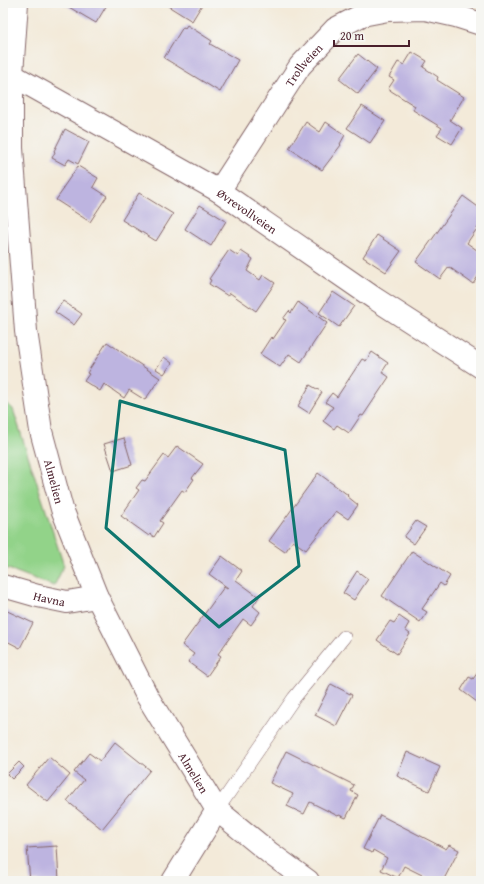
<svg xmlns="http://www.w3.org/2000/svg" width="484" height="884" font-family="'Gentium Book Plus',serif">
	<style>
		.green { fill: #92d389; stroke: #6e795a }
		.building { fill: #bdb4e0 }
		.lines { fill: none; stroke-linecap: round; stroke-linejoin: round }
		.service-casing { stroke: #856668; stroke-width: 14 }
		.minor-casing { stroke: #856668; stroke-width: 24 }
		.service { stroke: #fff; stroke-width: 13 }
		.minor { stroke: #fff; stroke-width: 22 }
		.marked { fill: none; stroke: #0f766e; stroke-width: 3; stroke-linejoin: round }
		.labels { text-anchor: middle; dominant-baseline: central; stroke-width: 3; stroke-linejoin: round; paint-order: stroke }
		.street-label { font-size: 12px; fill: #4a1f2b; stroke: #f6f6f2 }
	</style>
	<rect width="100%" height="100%" fill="#f6f6f2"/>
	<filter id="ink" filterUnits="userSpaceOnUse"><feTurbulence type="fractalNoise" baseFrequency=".025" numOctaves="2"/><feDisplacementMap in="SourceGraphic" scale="8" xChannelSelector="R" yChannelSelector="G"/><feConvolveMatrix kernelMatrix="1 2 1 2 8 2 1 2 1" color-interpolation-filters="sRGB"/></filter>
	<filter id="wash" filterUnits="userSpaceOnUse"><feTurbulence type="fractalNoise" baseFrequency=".012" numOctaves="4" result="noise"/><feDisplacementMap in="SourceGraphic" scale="16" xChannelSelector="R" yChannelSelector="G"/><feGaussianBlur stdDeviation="0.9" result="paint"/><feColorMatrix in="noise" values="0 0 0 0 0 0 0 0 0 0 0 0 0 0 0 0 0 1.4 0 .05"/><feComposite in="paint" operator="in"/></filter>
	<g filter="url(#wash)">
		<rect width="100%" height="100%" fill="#f3ead9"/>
		<path class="green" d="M3,400L13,409L64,566L54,586L3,567Z"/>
		<g id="blocks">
			<g class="building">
				<path d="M62,3H108L96,23Z"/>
				<path d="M170,3H203L192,21L168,6Z"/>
				<path d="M187,25L212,41L210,44L238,60L220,92L164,58L183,27L185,28Z"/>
				<path d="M412,52L427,61L423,67L438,77L437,80L464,97L450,120L462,128L452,144L437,135L442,128L413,110L415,106L388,89L394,80L389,77L398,62L404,65Z"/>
				<path d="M358,54L377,69L358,94L339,79Z"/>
				<path d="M362,106L385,121L370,143L347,128Z"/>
				<path d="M306,122L320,132L326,122L345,135L340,144L341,145L322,170L289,148Z"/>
				<path d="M65,129L89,142L78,164L69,159L65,165L52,158L55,152L54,151Z"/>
				<path d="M78,166L98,178L93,187L107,196L90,222L56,200L63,190L62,189Z"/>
				<path d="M139,193L173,214L156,241L122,220Z"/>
				<path d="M463,196L481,209V223L467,243L481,253V272L473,284L449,267L440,279L416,262Z"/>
				<path d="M200,205L226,221L211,246L185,229Z"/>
				<path d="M377,235L401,251L386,272L363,257Z"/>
				<path d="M229,250L238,256L241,251L253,259L247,271L260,280L263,275L275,283L256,311L230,293L228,296L209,284L211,280L209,279Z"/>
				<path d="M333,292L354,306L339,327L319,313Z"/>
				<path d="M63,301L82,314L74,325L55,312Z"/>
				<path d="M298,302L327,323L301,362L289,354L280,367L260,354L271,337L273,339L286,320L283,319L289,311L291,313Z"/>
				<path d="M107,342L160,378L145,400L129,390L124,398L104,384L100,391L84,381L89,374L87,373Z"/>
				<path d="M372,352L388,363L382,372L389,377L363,416L361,415L349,433L337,425L334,429L323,421L333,407L325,402L332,393L337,397L362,359L366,361Z"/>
				<path d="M164,357L172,363L164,374L156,369Z"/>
				<path d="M310,385L322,392L309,413L298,406Z"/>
				<path d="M124,438L132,465L113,471L104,444Z"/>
				<path d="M177,446L203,464L192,478L194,479L185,492L182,490L160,521L163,523L154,537L150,534L149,536L121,516L139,490L136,488L142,480L145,481L164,455L168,458Z"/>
				<path d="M318,473L348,495L347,496L358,505L348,519L336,511L306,550L293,541L285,552L269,541Z"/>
				<path d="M416,521L426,527L414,544L404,537Z"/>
				<path d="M412,551L450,576L444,586L440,583L422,609L427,612L420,622L382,596Z"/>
				<path d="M222,556L242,571L236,580L259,597L253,606L260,612L251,625L243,619L218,654L221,656L207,676L188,662L194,654L182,645L224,587L227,589L228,588L209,574Z"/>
				<path d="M357,571L368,579L354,600L343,593Z"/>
				<path d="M3,609L33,623L20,648L3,639Z"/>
				<path d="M399,616L409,623L405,630L410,634L397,654L377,640L390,621L394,623Z"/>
				<path d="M481,668V705L461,690L469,677L473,679Z"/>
				<path d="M331,684L352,695L336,726L315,715Z"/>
				<path d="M115,742L150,770L102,829L67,801L84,780L74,772L89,753L100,761Z"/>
				<path d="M286,751L354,785L351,791L358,795L346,818L339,815L338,816L310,802L304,814L287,806L293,794L270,783Z"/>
				<path d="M407,752L440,767L429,791L397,776Z"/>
				<path d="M49,757L70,775L48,802L26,785Z"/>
				<path d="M19,762L24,767L12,779L7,774Z"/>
				<path d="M380,815L446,849L449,845L459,850L443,881H431L432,880L404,866L398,878L381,870L387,858L373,850L372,853L363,849Z"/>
				<path d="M57,846L59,881H30L27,848Z"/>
			</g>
		</g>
	</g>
	<g filter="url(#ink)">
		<use href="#blocks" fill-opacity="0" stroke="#856668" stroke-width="1"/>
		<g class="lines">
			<defs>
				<path id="service" d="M217,810L294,698L344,637"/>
				<g id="minor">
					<path id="s1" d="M17,3L12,74V148L26,331L41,431L62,509L97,597L147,696L217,810L271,854L308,881"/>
					<path id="s2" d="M3,70L219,191L374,298L481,367"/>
					<path id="s3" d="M219,191L300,66L335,29L362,15L388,10L425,9L456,16L481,24"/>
					<path id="s4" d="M3,586L38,596L67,602L97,597"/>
					<path d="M173,881L217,810"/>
				</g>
			</defs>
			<use href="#service" class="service-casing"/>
			<use href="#minor" class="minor-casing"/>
			<use href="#service" class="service"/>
			<use href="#minor" class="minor"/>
		</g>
	</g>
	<path class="marked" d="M120,401L285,450L299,566L219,627L106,528Z"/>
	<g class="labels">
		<g class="street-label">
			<text stroke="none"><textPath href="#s3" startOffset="152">Trollveien</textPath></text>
			<text stroke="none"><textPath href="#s2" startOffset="282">Øvrevollveien</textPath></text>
			<text stroke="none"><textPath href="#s1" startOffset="482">Almelien</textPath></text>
			<text stroke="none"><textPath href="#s4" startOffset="48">Havna</textPath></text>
			<text stroke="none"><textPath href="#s1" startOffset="806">Almelien</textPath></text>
		</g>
	</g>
	<rect width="484" height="884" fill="none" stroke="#f6f6f2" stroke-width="16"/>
	<path d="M334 40v6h75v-6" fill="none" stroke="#4a1f2b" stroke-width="2"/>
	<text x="340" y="40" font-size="12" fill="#4a1f2b" stroke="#f6f6f2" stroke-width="3" paint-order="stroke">20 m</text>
</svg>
